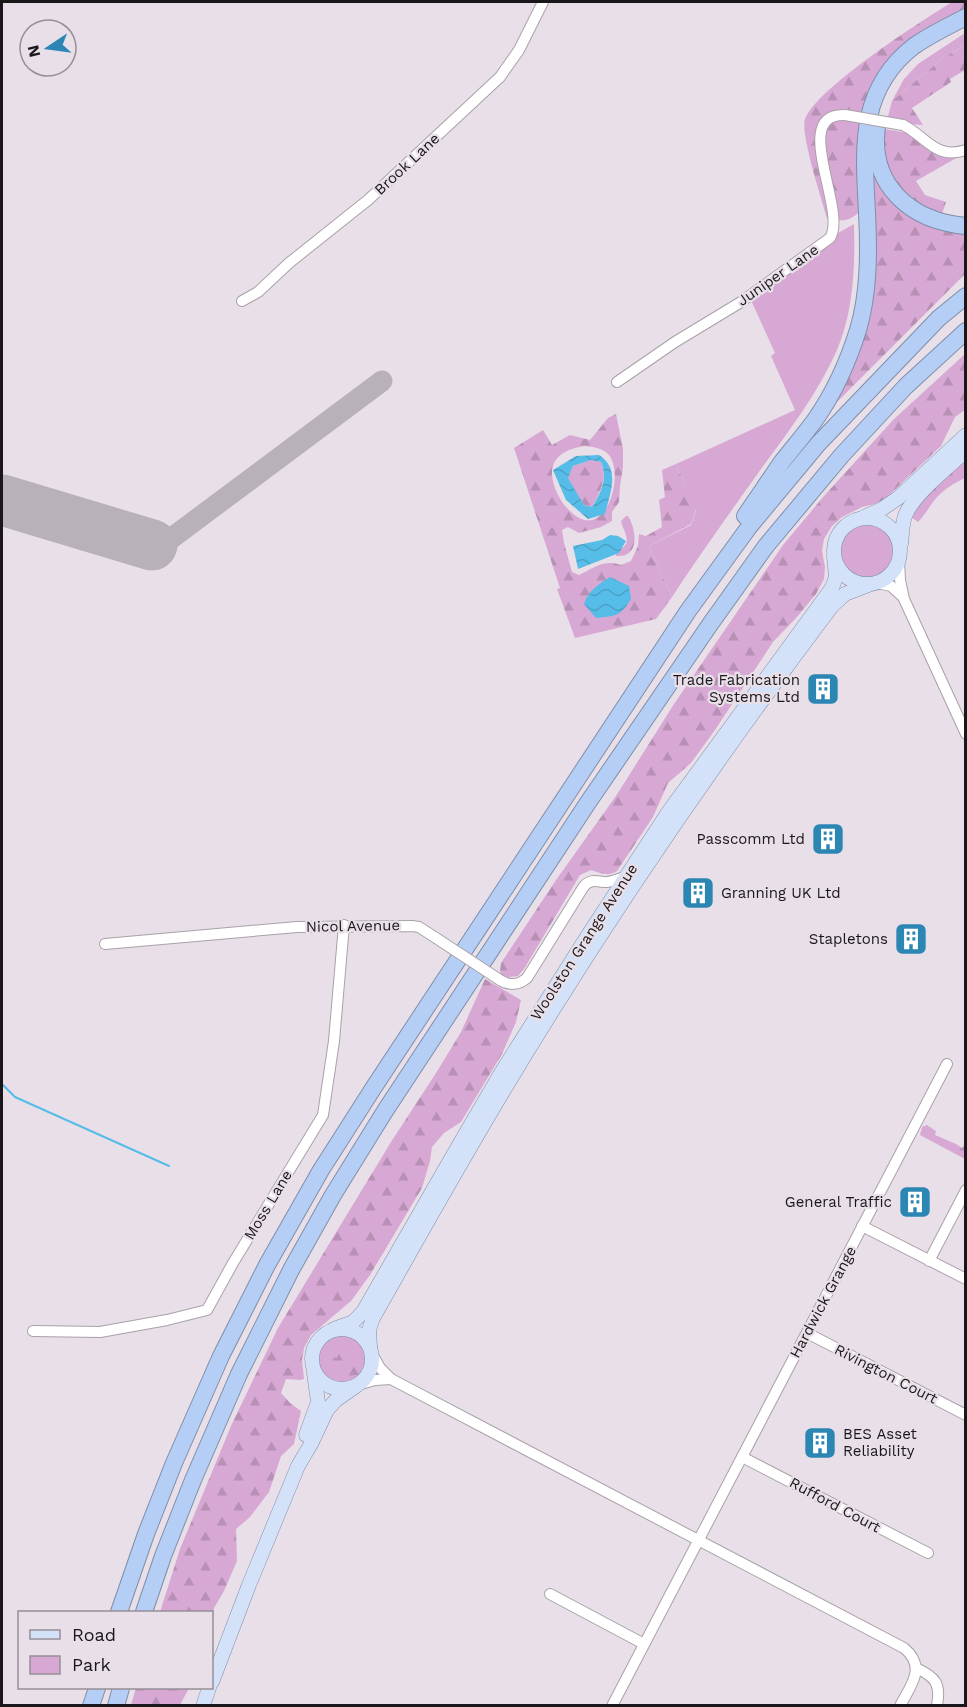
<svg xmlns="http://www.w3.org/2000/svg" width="967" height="1707" font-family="'Work Sans',sans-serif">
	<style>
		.green { fill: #d7a8d4 }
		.forest { fill: url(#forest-firs); fill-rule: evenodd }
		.water { fill: url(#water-waves); fill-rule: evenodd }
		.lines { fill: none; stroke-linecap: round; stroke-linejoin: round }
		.stream { stroke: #56bde8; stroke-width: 2 }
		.taxiway { stroke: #b9b1b9; stroke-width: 21 }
		.runway { stroke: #b9b1b9; stroke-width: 51 }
		.minor-casing { stroke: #a9a1a8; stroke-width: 12 }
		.major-casing { stroke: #7f8ea8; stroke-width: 15 }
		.highway-casing { stroke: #7f8ea8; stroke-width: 18 }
		.minor { stroke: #fff; stroke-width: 10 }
		.major { stroke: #d3e2f9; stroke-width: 14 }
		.highway { stroke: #b5cef5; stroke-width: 16 }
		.minor-bridge-casing { stroke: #a9a1a8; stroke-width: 12; stroke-linecap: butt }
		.minor-bridge { stroke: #fff; stroke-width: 10 }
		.labels { text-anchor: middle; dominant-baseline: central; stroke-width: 4.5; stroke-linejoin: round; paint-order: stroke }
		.street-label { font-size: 15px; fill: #1a171a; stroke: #e8dfe8 }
		.poi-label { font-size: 15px; fill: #1a171a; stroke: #e8dfe8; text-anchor: end }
	</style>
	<defs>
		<pattern id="forest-firs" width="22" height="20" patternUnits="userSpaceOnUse" patternTransform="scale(1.5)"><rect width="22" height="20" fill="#d7a8d4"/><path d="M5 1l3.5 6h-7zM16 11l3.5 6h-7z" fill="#b890b5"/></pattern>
		<pattern id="water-waves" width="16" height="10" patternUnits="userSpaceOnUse" patternTransform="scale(1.5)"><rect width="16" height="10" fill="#56bde8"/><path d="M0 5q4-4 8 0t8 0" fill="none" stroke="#4aa2c6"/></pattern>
	</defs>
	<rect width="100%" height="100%" fill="#e8dfe8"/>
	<g class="green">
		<path d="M965,33V45L943,58L892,101L904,79L918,64Z"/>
		<path d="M854,224C855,266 854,310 837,350C818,393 789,431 761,469C731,511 701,553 672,597L649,546L691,525L696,510L676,464L795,410L771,356L775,353L750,298L838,233Z"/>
		<circle cx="867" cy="551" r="28"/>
		<circle cx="342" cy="1360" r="25"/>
	</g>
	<g class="forest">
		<path d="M952,2H965V9C942,24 917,38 895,54C850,89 859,161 860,211C848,223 842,221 827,218C822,200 800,133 805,119C818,87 920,22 952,2Z"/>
		<path d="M965,45V70L950,79L951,82L912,108L923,125L908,124L887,120L892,101L943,58Z"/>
		<path d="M884,129L909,133L941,156L958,157L916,181L925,195L946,202L942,214C899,199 882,174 884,129Z"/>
		<path d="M870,160L891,195L965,231V274L824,415L860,338Z"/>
		<path d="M965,354V410L955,417L941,446L885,499L875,504L862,507L842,517L832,526L824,539L822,551L825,567L824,579L816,594L797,617L773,642L715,730L691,763L668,783L653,817L617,871C607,877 601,873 591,870L580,875L524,969L518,976L509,977L502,976L500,971L501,963L556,880L616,796L674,704L783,545L824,496L894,419Z"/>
		<path d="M616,414L623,449V467L620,486L619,502L612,512V521L601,527L579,533L568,527L562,530L564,543L572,572L579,575C594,568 604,559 621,565L631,561L638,546L639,534L646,536L662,527L659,500L665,497L662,470L676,464L696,509L691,524L649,546L672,597L656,619L575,638L557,589L560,588L514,448L543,430L552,445L570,435L590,440L608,418ZM585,446C593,447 601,448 607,453C627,471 606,545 571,512C563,505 557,495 554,485C546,460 563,449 585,446Z"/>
		<path d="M965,458V478C953,484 942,490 933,502C928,509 924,516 918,522L911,517L916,506Z"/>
		<path d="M591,460L601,462C608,479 600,492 592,507L584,505L567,478L573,466Z"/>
		<path d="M626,516H628C637,531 640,558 616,556V551C635,544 624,534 621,521Z"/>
		<path d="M485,979L521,1000L516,1022L502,1054L461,1122L444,1133L432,1147L430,1161L422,1188L370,1275L351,1301L311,1335L304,1348L302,1360L304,1379L300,1380L286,1379L281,1393L290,1403L301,1411L294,1444L281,1456L269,1492L250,1517L236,1529L237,1561L224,1591L214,1608L212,1624V1612H160L180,1549L231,1426L278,1328L391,1142L436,1073L461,1032Z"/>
		<path d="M927,1125L936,1131L935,1135L956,1144L962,1148L965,1145V1159L920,1135L922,1127Z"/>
		<path d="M339,1353L347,1358L354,1367L360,1366L362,1367L361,1373L358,1375H353L352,1378L347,1380L342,1373H338L335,1371L334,1360L326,1366L323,1365L322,1357L327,1358L329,1356L337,1358Z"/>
		<path d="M136,1688H189L180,1705H131Z"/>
	</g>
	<g class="water">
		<path d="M599,455C621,469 610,493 605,514L588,519L566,500L553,470L576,456ZM591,460L601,462C608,479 601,493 592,507L584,505L568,478L573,466Z"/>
		<path d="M610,535L618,536L626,541L619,553L578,569L573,546L602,540Z"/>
		<path d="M610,577L629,586L631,599C621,616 616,616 596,618L584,604C588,591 599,584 610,577Z"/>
	</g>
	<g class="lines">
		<path class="stream" d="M2,1084L15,1097L169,1166"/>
		<path class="taxiway" d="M152,545L161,546L382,381"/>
		<path class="runway" d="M2,500L152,545"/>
		<defs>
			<g id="minor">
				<path d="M903,125C927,137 935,160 966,150"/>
				<path d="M242,301L258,292L289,263L368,200L500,77L519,50L543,2"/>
				<path d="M617,382L675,342L741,302L830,238C848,210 789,113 845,115"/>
				<path d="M899,562L900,580L904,599L966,734"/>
				<path d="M877,583L891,586L902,596"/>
				<path d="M105,944L297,927L412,926L419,927L436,938"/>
				<path d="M500,980C509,986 519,985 527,978L584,886C592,878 597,882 607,882C614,881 621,878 627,876"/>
				<path d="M862,1226L966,1279"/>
				<path d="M929,1261L966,1190"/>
				<path d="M33,1331L100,1332L167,1320L207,1310L233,1263L323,1115L334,1041L344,925"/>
				<path d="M807,1333L966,1415"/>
				<path d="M371,1352L380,1368L391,1379L904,1648C927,1667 911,1685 900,1706"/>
				<path d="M357,1385L375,1380L391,1379"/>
				<path d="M742,1457L928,1553"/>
				<path d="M550,1594L644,1644"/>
				<path d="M916,1668C936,1677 941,1684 937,1706"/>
				<path d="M612,1706L947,1064"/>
			</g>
			<g id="major">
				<path d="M864,517L882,509L898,498L966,435"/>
				<circle cx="867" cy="551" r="33"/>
				<path d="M901,544C902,535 902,525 905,516C912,496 949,466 966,451"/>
				<circle cx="342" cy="1359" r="30"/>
				<path d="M334,1329L353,1322L363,1312L448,1164L501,1073L583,943L667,814L832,588L836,577L834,556"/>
				<path d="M370,1347L369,1330L373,1318C416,1242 459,1165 504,1090C604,923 715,761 832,606L845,594L871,584"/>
				<path d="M306,1435L318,1402L314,1373"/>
				<path d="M212,1682L249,1585L298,1466L311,1444L327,1410L336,1400L356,1386"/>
				<path d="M203,1706L209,1688"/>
			</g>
			<g id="highway">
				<path d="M877,126C869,185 910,221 966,226"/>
				<path d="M745,516C757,498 769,481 781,463C792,449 804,435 815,420C834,393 848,362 858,330C869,293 869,252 867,213C864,150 857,90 914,46C930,35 948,26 966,17"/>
				<path d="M119,1612L146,1534L174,1463L221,1356L267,1265L321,1170L374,1087L688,611L749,527L818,444L939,318L966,296"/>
				<path d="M144,1612L163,1556L193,1480L239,1374L291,1270L333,1195L385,1111L587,804L711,623L766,546L842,455L906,386L966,331"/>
				<path d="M91,1706L97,1688"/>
				<path d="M116,1706L121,1688"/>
			</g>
		</defs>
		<use href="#minor" class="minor-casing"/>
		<use href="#major" class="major-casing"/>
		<use href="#highway" class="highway-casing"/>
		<use href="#minor" class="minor"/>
		<use href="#major" class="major"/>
		<use href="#highway" class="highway"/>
		<defs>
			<g id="minor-bridge">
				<path d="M845,115L903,125"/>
				<path d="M436,938L500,980"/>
			</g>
		</defs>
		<use href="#minor-bridge" class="minor-bridge-casing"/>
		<use href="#minor-bridge" class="minor-bridge"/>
	</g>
	<defs>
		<symbol id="building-square" viewBox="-11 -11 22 22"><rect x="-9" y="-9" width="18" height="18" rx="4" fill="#2c86b4" stroke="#e8dfe8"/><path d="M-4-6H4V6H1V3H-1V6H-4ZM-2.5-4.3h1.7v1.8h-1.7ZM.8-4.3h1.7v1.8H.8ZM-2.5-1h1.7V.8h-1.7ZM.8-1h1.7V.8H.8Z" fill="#fff"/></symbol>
	</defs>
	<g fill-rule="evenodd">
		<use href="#building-square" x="804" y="670" width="38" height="38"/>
		<use href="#building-square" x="809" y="820" width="38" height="38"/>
		<use href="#building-square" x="679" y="874" width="38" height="38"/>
		<use href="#building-square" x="892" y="920" width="38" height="38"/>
		<use href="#building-square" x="896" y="1183" width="38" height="38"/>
		<use href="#building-square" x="801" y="1424" width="38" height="38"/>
	</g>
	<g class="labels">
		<g class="street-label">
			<text transform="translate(407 164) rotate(-43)">Brook Lane</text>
			<text transform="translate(778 275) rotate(-35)">Juniper Lane</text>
			<text transform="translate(353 926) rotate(-1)">Nicol Avenue</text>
			<text transform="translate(584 942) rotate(-57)">Woolston Grange Avenue</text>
			<text transform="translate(268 1205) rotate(-59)">Moss Lane</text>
			<text transform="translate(823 1302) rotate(-62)">Hardwick Grange</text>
			<text transform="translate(886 1374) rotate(27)">Rivington Court</text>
			<text transform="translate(835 1505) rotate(28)">Rufford Court</text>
		</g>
		<g class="poi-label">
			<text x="800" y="680">Trade Fabrication<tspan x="800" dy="17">Systems Ltd</tspan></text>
			<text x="805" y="839">Passcomm Ltd</text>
			<text x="721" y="893" text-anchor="start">Granning UK Ltd</text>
			<text x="888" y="939">Stapletons</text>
			<text x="892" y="1202">General Traffic</text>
			<text x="843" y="1434" text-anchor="start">BES Asset<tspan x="843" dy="17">Reliability</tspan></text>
		</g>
	</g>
	<rect width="967" height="1707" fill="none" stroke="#1a171a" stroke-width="6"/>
	<rect x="18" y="1611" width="195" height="78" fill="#e8dfe8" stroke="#968f96" stroke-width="1.5"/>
	<rect x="30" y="1630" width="30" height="9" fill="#d3e2f9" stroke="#968f96" stroke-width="1.5"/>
	<text x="72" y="1641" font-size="18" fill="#1a171a">Road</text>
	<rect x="30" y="1656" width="30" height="18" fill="#d7a8d4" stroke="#968f96" stroke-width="1.5"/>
	<text x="72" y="1671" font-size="18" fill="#1a171a">Park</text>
	<g transform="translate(48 48) rotate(257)"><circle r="28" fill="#e8dfe8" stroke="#968f96" stroke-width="1.5"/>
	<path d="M0-4.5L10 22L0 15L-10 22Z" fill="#2c86b4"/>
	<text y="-9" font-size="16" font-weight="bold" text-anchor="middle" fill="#1a171a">N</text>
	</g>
</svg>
